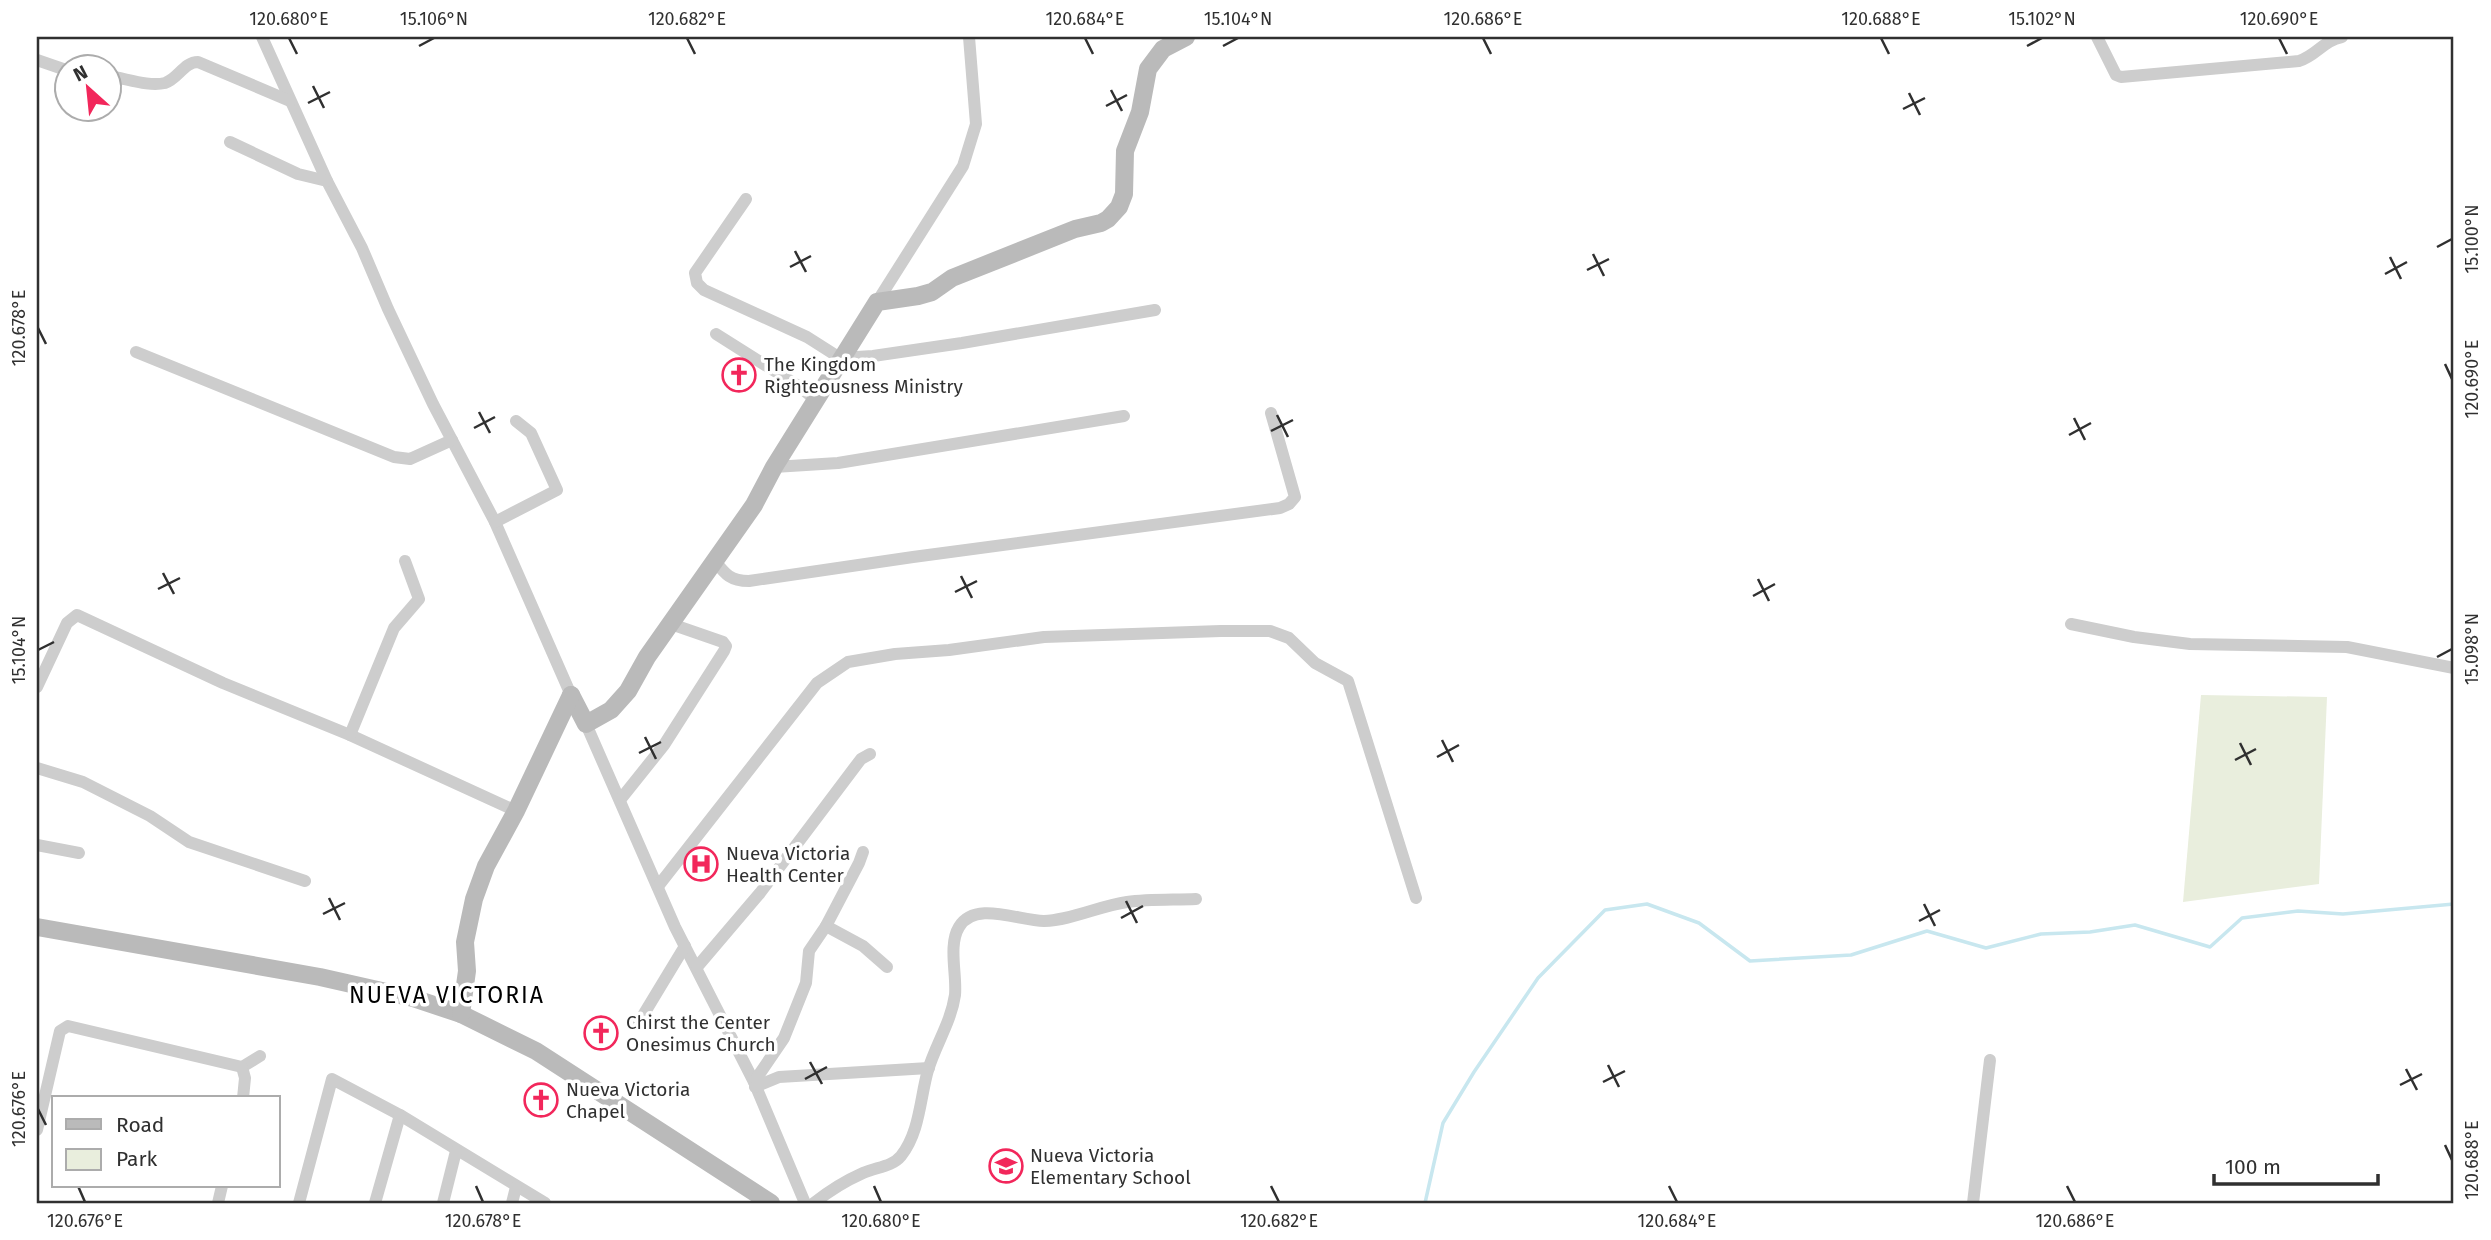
<svg xmlns="http://www.w3.org/2000/svg" width="2491" height="1240" font-family="'Fira Sans',sans-serif">
	<style>
		.park { fill: #e9eedd }
		.lines { fill: none; stroke-linecap: round; stroke-linejoin: round }
		.stream { stroke: #c8e7ef; stroke-width: 3.5 }
		.street { stroke: #cdcdcd; stroke-width: 12 }
		.secondary { stroke: #bababa; stroke-width: 18 }
		.ticks { fill: none; stroke: #303030; stroke-width: 2.5 }
		.labels { text-anchor: middle; dominant-baseline: central; stroke-width: 7; stroke-linejoin: round; paint-order: stroke }
		.poi-label { font-size: 19px; fill: #303030; stroke: #fff; text-anchor: start }
		.quarter-label { font-size: 23px; letter-spacing: 2px; fill: #000; stroke: #fff }
		.neatline { fill: none; stroke: #303030; stroke-width: 2.5 }
		.ticks-label { font-size: 18px; text-anchor: middle; fill: #303030 }
	</style>
	<rect width="100%" height="100%" fill="#fff"/>
	<path class="park" d="M2201,695L2327,697L2319,884L2183,902Z"/>
	<g class="lines">
		<path class="stream" d="M1425,1203L1443,1123L1474,1072L1538,978L1605,910L1647,904L1699,923L1750,961L1851,955L1927,931L1986,948L2041,934L2090,932L2135,925L2210,947L2242,918L2298,911L2343,914L2454,904"/>
		<g class="street">
			<path d="M262,37L327,181L362,248L388,309L433,404L495,522L571,695"/>
			<path d="M2097,37L2116,75L2121,77L2299,61C2316,56 2324,40 2342,37"/>
			<path d="M37,60L66,70"/>
			<path d="M108,76C125,78 148,87 165,83C178,79 184,62 198,62L290,101"/>
			<path d="M230,142L298,174L327,181"/>
			<path d="M746,199L695,273L697,283L704,290L807,337L840,358L873,356L962,343L1155,310"/>
			<path d="M877,302L963,166L976,124L969,37"/>
			<path d="M716,334L800,387L816,400"/>
			<path d="M136,352L394,457L410,459L452,440"/>
			<path d="M774,467L838,463L1124,416"/>
			<path d="M495,522L557,490L531,433L516,421"/>
			<path d="M714,560C725,574 730,581 749,581L913,557L1280,508L1289,504L1295,497L1271,413"/>
			<path d="M2071,624L2134,637L2190,644L2347,647L2454,668"/>
			<path d="M37,687L67,623L77,615L223,683L350,735L516,811"/>
			<path d="M586,724L675,927L754,1082L805,1203"/>
			<path d="M350,735L394,628L419,599L405,561"/>
			<path d="M37,768L83,782L150,816L189,842L305,881"/>
			<path d="M620,800L664,745L724,651L726,646L723,642L671,624"/>
			<path d="M37,845L79,853"/>
			<path d="M863,852L859,863L826,926L863,946L887,967"/>
			<path d="M659,885L817,683L848,662L895,654L949,650L1044,637L1221,631H1270L1289,638L1315,663L1348,681L1416,898"/>
			<path d="M697,967L760,893L861,759L870,754"/>
			<path d="M639,1022L685,946"/>
			<path d="M754,1082L784,1038L806,983L809,951L826,926"/>
			<path d="M755,1087L779,1077L929,1068"/>
			<path d="M243,1098L245,1078L242,1067L260,1056"/>
			<path d="M37,1130L60,1031L68,1026L242,1067"/>
			<path d="M218,1203L222,1186"/>
			<path d="M299,1203L332,1079L400,1115L545,1203"/>
			<path d="M375,1203L400,1115"/>
			<path d="M443,1203L456,1151"/>
			<path d="M512,1203L516,1187"/>
			<path d="M814,1203C829,1191 845,1181 863,1173C876,1167 892,1167 901,1156C920,1132 920,1098 928,1070C936,1044 951,1022 955,995C957,975 948,945 959,927C975,900 1019,921 1044,921C1072,920 1099,906 1127,902C1149,899 1173,900 1196,899"/>
			<path d="M1973,1203L1990,1060"/>
		</g>
		<g class="secondary">
			<path d="M571,695L586,724L611,710L628,691L647,657L754,505L774,467L877,302L918,296L932,292L952,278L1075,229L1101,223L1108,219L1119,207L1124,194L1125,151L1140,112L1148,69L1163,49L1186,37"/>
			<path d="M37,927L320,977L413,998L461,1014L536,1051L771,1203"/>
			<path d="M461,1014L467,971L465,942L474,899L486,866L516,811L571,695"/>
		</g>
	</g>
	<path class="ticks" d="M289,38L297,54M687,38L695,54M1085,38L1093,54M1483,38L1491,54M1881,38L1889,54M2279,38L2287,54M419,46L434,38M1223,46L1238,38M2027,46L2042,38M313,86L324,108M1111,90L1122,111M1909,93L1920,115M308,103L330,92M1106,106L1127,95M1903,109L1925,98M2437,247L2452,239M795,251L806,272M1593,254L1604,276M2390,257L2401,279M790,267L811,256M1587,270L1609,259M2385,274L2407,262M38,328L46,344M2445,364L2452,379M479,412L490,433M1277,415L1288,437M2074,418L2085,440M474,428L495,417M1271,431L1293,420M2069,435L2091,423M163,573L174,594M961,576L972,598M1758,579L1769,601M158,589L180,578M955,592L977,581M1753,596L1775,584M38,650L54,642M2437,657L2452,649M645,737L656,759M1442,740L1453,762M2240,743L2251,765M639,753L661,742M1437,757L1459,745M2235,760L2256,749M329,898L340,920M1126,901L1137,923M1924,904L1935,926M323,914L345,903M1121,918L1143,906M1919,921L1940,910M810,1062L822,1084M1608,1065L1619,1087M2406,1069L2417,1090M805,1079L827,1067M1603,1082L1625,1071M2400,1085L2422,1074M38,1109L46,1125M2445,1145L2452,1160M78,1186L85,1202M476,1186L483,1202M874,1186L881,1202M1271,1186L1279,1202M1669,1186L1677,1202M2067,1186L2075,1202"/>
	<defs>
		<symbol id="church-ring" viewBox="-11 -11 22 22"><circle r="9.5" fill="#fff" stroke="#f2275b" stroke-width="1.5"/><path d="M-1.2-6h2.4v3.5h3.3v2.4h-3.3V6h-2.4V-.1h-3.3v-2.4h3.3Z" fill="#f2275b"/></symbol>
		<symbol id="hospital-ring" viewBox="-11 -11 22 22"><circle r="9.5" fill="#fff" stroke="#f2275b" stroke-width="1.5"/><path d="M-5-5h3v3.5h4V-5h3V5h-3V1.5h-4V5h-3Z" fill="#f2275b"/></symbol>
		<symbol id="school-ring" viewBox="-11 -11 22 22"><circle r="9.5" fill="#fff" stroke="#f2275b" stroke-width="1.5"/><path d="M0-5L7-2L0 1L-7-2ZM-4 1L0 2.5L4 1V4Q0 6-4 4Z" fill="#f2275b"/></symbol>
	</defs>
	<g fill-rule="evenodd">
		<use href="#church-ring" x="720" y="356" width="38" height="38"/>
		<use href="#hospital-ring" x="682" y="845" width="38" height="38"/>
		<use href="#church-ring" x="582" y="1014" width="38" height="38"/>
		<use href="#church-ring" x="522" y="1081" width="38" height="38"/>
		<use href="#school-ring" x="987" y="1147" width="38" height="38"/>
	</g>
	<g class="labels">
		<g class="poi-label">
			<text x="764" y="364">The Kingdom<tspan x="764" dy="22">Righteousness Ministry</tspan></text>
			<text x="726" y="853">Nueva Victoria<tspan x="726" dy="22">Health Center</tspan></text>
			<text x="626" y="1022">Chirst the Center<tspan x="626" dy="22">Onesimus Church</tspan></text>
			<text x="566" y="1089">Nueva Victoria<tspan x="566" dy="22">Chapel</tspan></text>
			<text x="1030" y="1155">Nueva Victoria<tspan x="1030" dy="22">Elementary School</tspan></text>
		</g>
		<g class="quarter-label">
			<text x="447" y="995">NUEVA VICTORIA</text>
		</g>
	</g>
	<rect width="2491" height="1240" fill="none" stroke="#ffffff" stroke-width="77"/>
	<rect x="52" y="1096" width="228" height="91" fill="#ffffff" stroke="#acacac" stroke-width="2"/>
	<rect x="66" y="1119" width="35" height="10" fill="#bababa" stroke="#acacac" stroke-width="2"/>
	<text x="116" y="1132" font-size="21" fill="#303030">Road</text>
	<rect x="66" y="1149" width="35" height="21" fill="#e9eedd" stroke="#acacac" stroke-width="2"/>
	<text x="116" y="1166" font-size="21" fill="#303030">Park</text>
	<g transform="translate(88 88) rotate(333)"><circle r="33" fill="#ffffff" stroke="#acacac" stroke-width="2"/>
	<path d="M0-5L12 26L0 18L-12 26Z" fill="#f2275b"/>
	<text y="-10" font-size="19" font-weight="bold" text-anchor="middle" fill="#303030">N</text>
	</g>
	<path d="M2214 1174v10h164v-10" fill="none" stroke="#303030" stroke-width="3.5"/>
	<text x="2225" y="1174" font-size="21" fill="#303030" stroke="#ffffff" stroke-width="5" paint-order="stroke">100 m</text>
	<rect x="38" y="38" width="2414" height="1164" class="neatline"/>
	<g class="ticks-label">
		<text x="289" y="25">120.680°E</text>
		<text x="434" y="25">15.106°N</text>
		<text x="687" y="25">120.682°E</text>
		<text x="1085" y="25">120.684°E</text>
		<text x="1238" y="25">15.104°N</text>
		<text x="1483" y="25">120.686°E</text>
		<text x="1881" y="25">120.688°E</text>
		<text x="2042" y="25">15.102°N</text>
		<text x="2279" y="25">120.690°E</text>
		<text transform="translate(2472 239) rotate(-90)" y="6">15.100°N</text>
		<text transform="translate(19 328) rotate(-90)" y="6">120.678°E</text>
		<text transform="translate(2472 379) rotate(-90)" y="6">120.690°E</text>
		<text transform="translate(2472 649) rotate(-90)" y="6">15.098°N</text>
		<text transform="translate(19 650) rotate(-90)" y="6">15.104°N</text>
		<text transform="translate(19 1109) rotate(-90)" y="6">120.676°E</text>
		<text transform="translate(2472 1160) rotate(-90)" y="6">120.688°E</text>
		<text x="85" y="1227">120.676°E</text>
		<text x="483" y="1227">120.678°E</text>
		<text x="881" y="1227">120.680°E</text>
		<text x="1279" y="1227">120.682°E</text>
		<text x="1677" y="1227">120.684°E</text>
		<text x="2075" y="1227">120.686°E</text>
	</g>
</svg>
